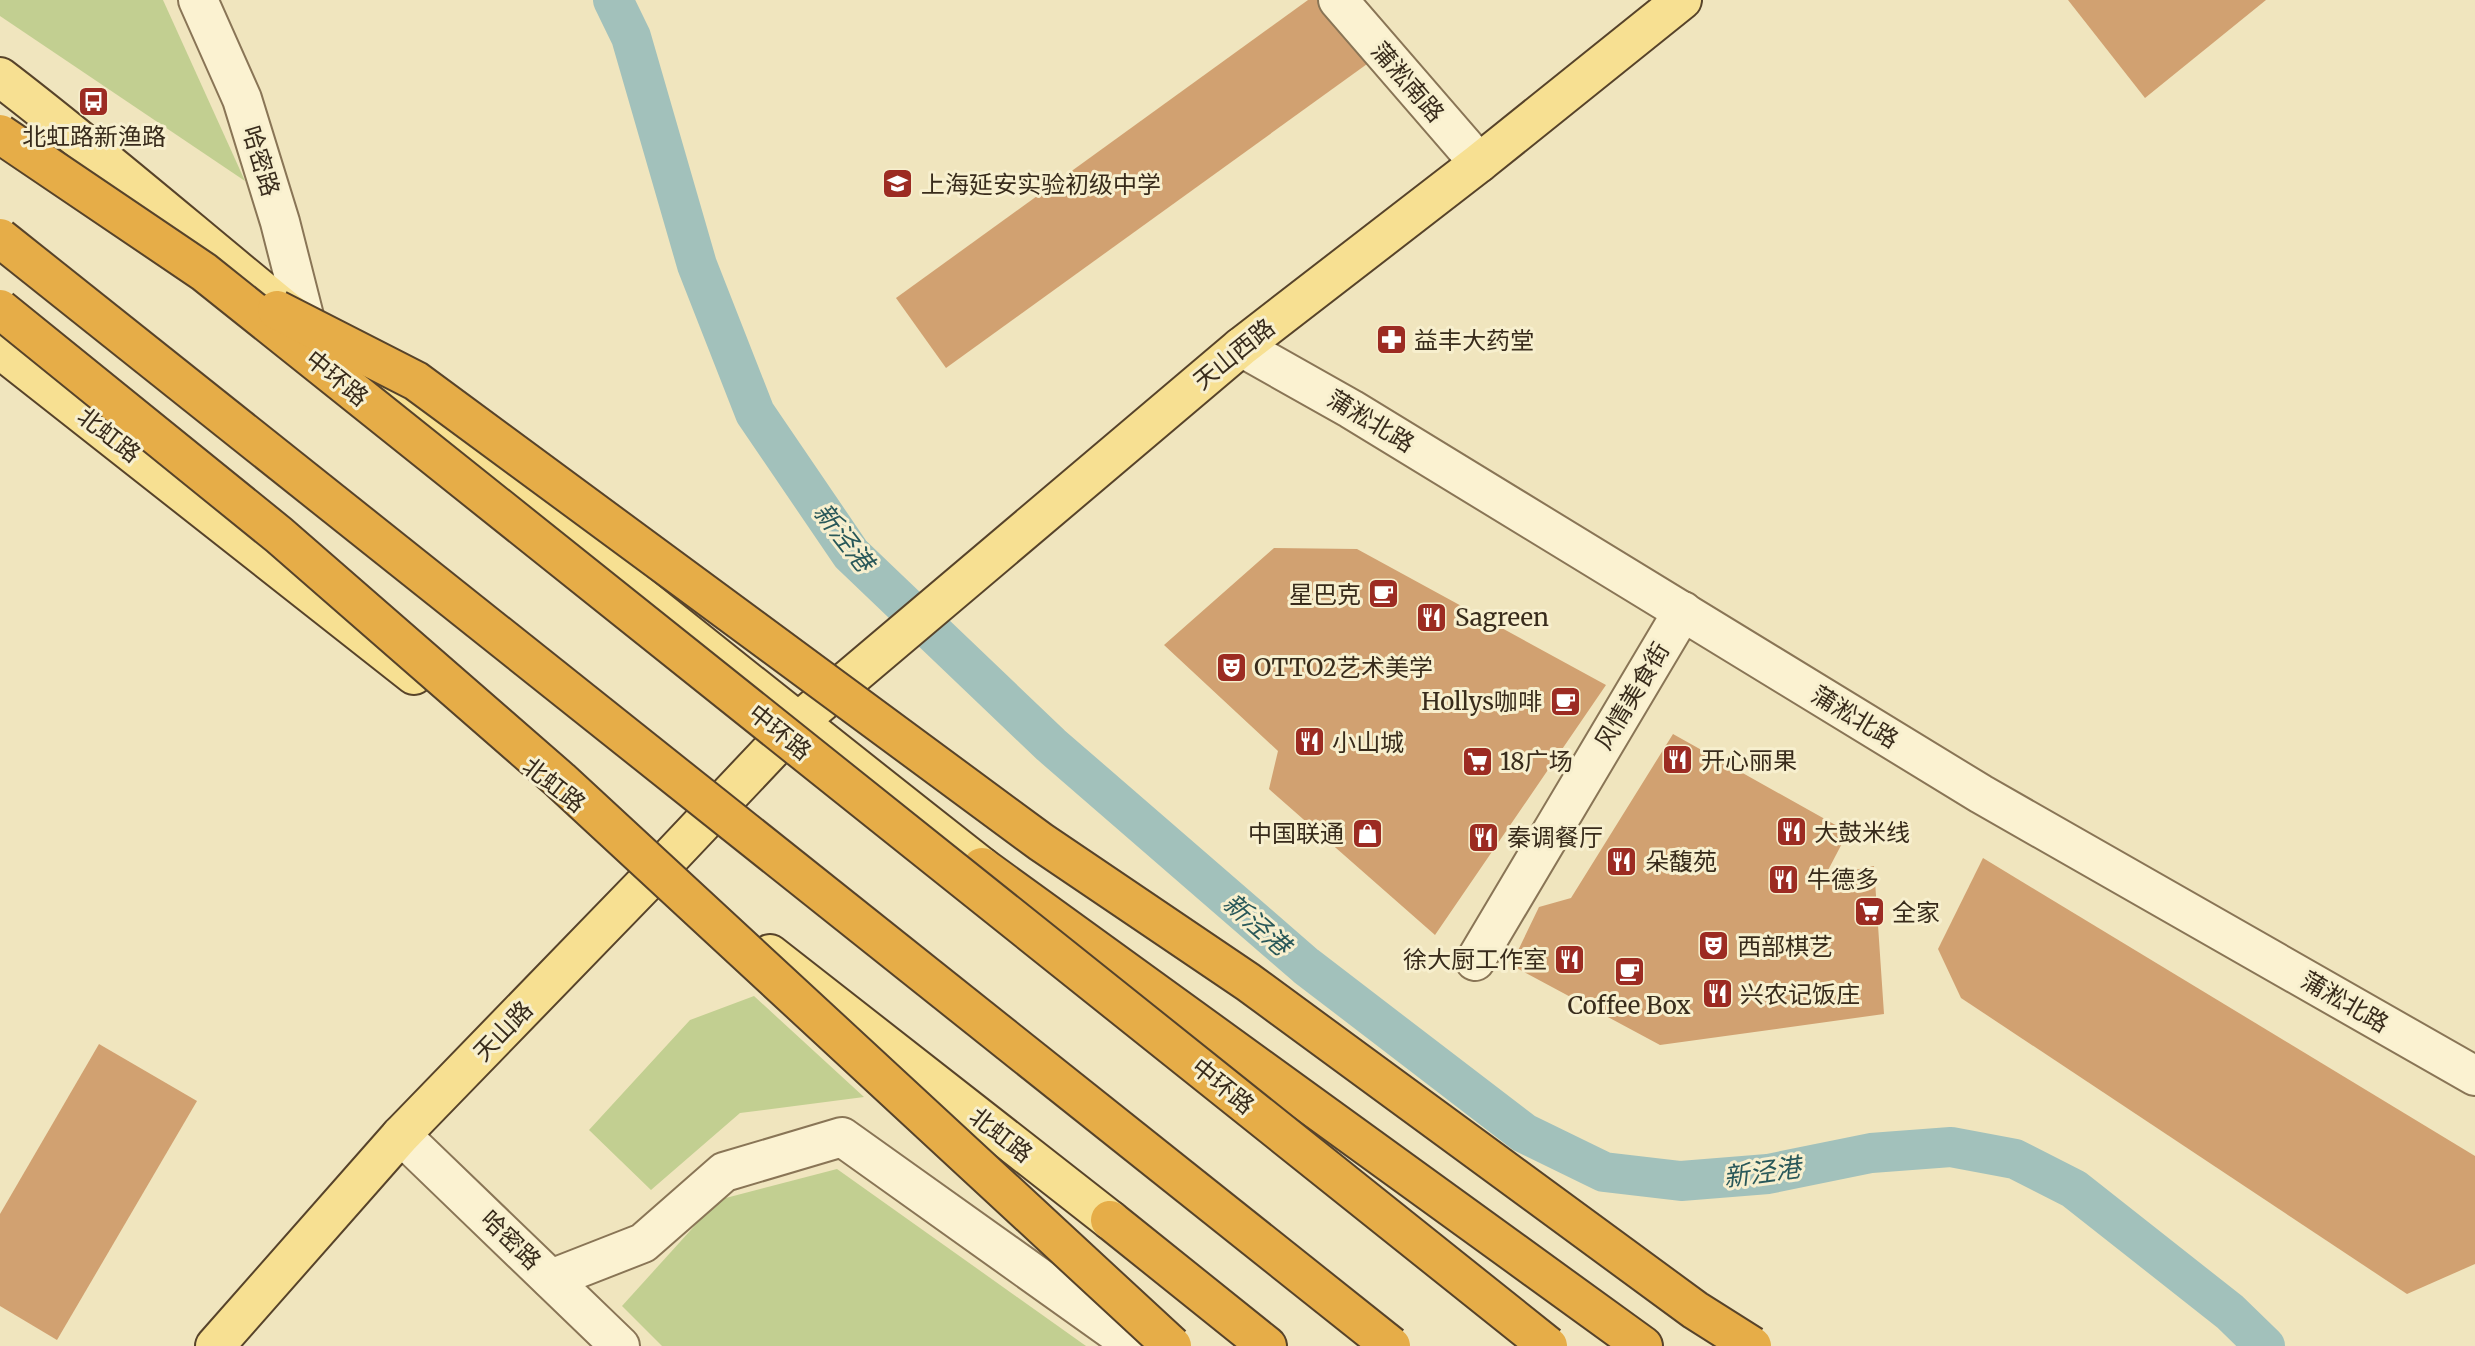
<svg xmlns="http://www.w3.org/2000/svg" width="2475" height="1346" font-family="Merriweather,'Noto Sans SC',serif">
	<style>
		.green { fill: #c2cf91 }
		.lines { fill: none; stroke-linecap: round; stroke-linejoin: round }
		.canal { stroke: #a2c1bb; stroke-width: 40 }
		.building { fill: #d1a171 }
		.minor-casing { stroke: #897556; stroke-width: 42 }
		.major-casing { stroke: #57432a; stroke-width: 42 }
		.highway-casing { stroke: #57432a; stroke-width: 42 }
		.minor { stroke: #fbf2d1; stroke-width: 38 }
		.major { stroke: #f7e092; stroke-width: 38 }
		.highway { stroke: #e6ad48; stroke-width: 38 }
		.highway-bridge-casing { stroke: #57432a; stroke-width: 42; stroke-linecap: butt }
		.highway-bridge { stroke: #e6ad48; stroke-width: 38 }
		.labels { text-anchor: middle; dominant-baseline: central; stroke-width: 6; stroke-linejoin: round; paint-order: stroke }
		.street-label { font-size: 24px; fill: #382b1b; stroke: #f7efce }
		.poi-label { font-size: 24px; fill: #382b1b; stroke: #f7efce; text-anchor: start }
		.water-label { font-size: 26px; font-style: italic; fill: #295859; stroke: #f7efce }
	</style>
	<rect width="100%" height="100%" fill="#f0e5be"/>
	<g class="green">
		<path d="M0,0H163L245,181L0,16Z"/>
		<path d="M754,996L864,1097L740,1113L651,1190L589,1130L690,1020Z"/>
		<path d="M837,1169L1086,1346H662L622,1306L718,1200Z"/>
	</g>
	<g class="lines">
		<path class="canal" d="M613,0L631,37L697,265L755,413L851,554L1051,745L1306,966L1524,1133L1604,1172L1681,1181L1768,1174L1871,1153L1951,1147L2015,1159L2074,1189L2230,1312L2265,1346"/>
	</g>
	<g class="building">
		<path d="M1308,0H1332L1374,59L946,368L896,298Z"/>
		<path d="M2068,0H2266L2145,98Z"/>
		<path d="M1274,548L1357,549L1606,685L1435,935L1269,789L1278,751L1164,645Z"/>
		<path d="M1673,734L1848,832L1825,876L1874,866L1884,1014L1660,1045L1511,965L1539,907L1571,898Z"/>
		<path d="M1983,858L2475,1156V1264L2407,1294L1961,998L1938,949Z"/>
		<path d="M99,1044L197,1101L57,1340L0,1306V1214Z"/>
	</g>
	<g class="lines">
		<defs>
			<g id="minor">
				<path d="M198,0L242,99L280,222L307,328"/>
				<path d="M1338,0L1479,163"/>
				<path d="M1241,347L1351,409L1981,794L2475,1076"/>
				<path d="M1475,961L1683,611"/>
				<path d="M401,1135L620,1346"/>
				<path d="M551,1279L643,1243L724,1172L842,1137L1135,1346"/>
			</g>
			<g id="major">
				<path d="M0,77C106,158 206,246 309,329C532,510 756,689 982,867"/>
				<path d="M0,349L414,675"/>
				<path d="M770,954L1110,1220"/>
				<path d="M215,1346L401,1135L660,868L798,722L1241,347L1479,163L1682,0"/>
			</g>
			<g id="highway">
				<path d="M982,867L1643,1346"/>
				<path d="M1110,1220L1267,1346"/>
			</g>
		</defs>
		<use href="#minor" class="minor-casing"/>
		<use href="#major" class="major-casing"/>
		<use href="#highway" class="highway-casing"/>
		<use href="#minor" class="minor"/>
		<use href="#major" class="major"/>
		<use href="#highway" class="highway"/>
		<defs>
			<g id="highway-bridge">
				<path d="M0,134L204,272L1548,1346"/>
				<path d="M0,238L1391,1346"/>
				<path d="M0,309L279,535L560,780L1172,1346"/>
				<path d="M277,310L416,381L1041,842L1248,982L1695,1310L1752,1346"/>
			</g>
		</defs>
		<use href="#highway-bridge" class="highway-bridge-casing"/>
		<use href="#highway-bridge" class="highway-bridge"/>
	</g>
	<defs>
		<symbol id="bus-square" viewBox="-11 -11 22 22"><rect x="-9" y="-9" width="18" height="18" rx="4" fill="#9c2b22" stroke="#f7efce"/><path d="M-5-6H5V4H4V6H2V4H-2V6H-4V4H-5ZM-3.5-4V0h7V-4ZM-3.5 1.2v1.5H-2V1.2ZM2 1.2v1.5H3.5V1.2Z" fill="#fff"/></symbol>
		<symbol id="school-square" viewBox="-11 -11 22 22"><rect x="-9" y="-9" width="18" height="18" rx="4" fill="#9c2b22" stroke="#f7efce"/><path d="M0-5L7-2L0 1L-7-2ZM-4 1L0 2.5L4 1V4Q0 6-4 4Z" fill="#fff"/></symbol>
		<symbol id="pharmacy-square" viewBox="-11 -11 22 22"><rect x="-9" y="-9" width="18" height="18" rx="4" fill="#9c2b22" stroke="#f7efce"/><path d="M-2-6h4v4h4v4h-4v4h-4v-4h-4v-4h4Z" fill="#fff"/></symbol>
		<symbol id="cafe-square" viewBox="-11 -11 22 22"><rect x="-9" y="-9" width="18" height="18" rx="4" fill="#9c2b22" stroke="#f7efce"/><path d="M-5.5-4.5H6V0H3Q3 3.5 0 3.5H-2.5Q-5.5 3.5-5.5 0ZM3-3.2v2h1.7v-2ZM-6 4.5H4V6H-6Z" fill="#fff"/></symbol>
		<symbol id="restaurant-square" viewBox="-11 -11 22 22"><rect x="-9" y="-9" width="18" height="18" rx="4" fill="#9c2b22" stroke="#f7efce"/><path d="M-5-6h1v4h1v-4h1v4h1v-4h1v5L-1.5 .5V6h-2V.5L-5-1ZM5-6V6H3V1.5H1.5Q1.5-4 5-6Z" fill="#fff"/></symbol>
		<symbol id="theatre-square" viewBox="-11 -11 22 22"><rect x="-9" y="-9" width="18" height="18" rx="4" fill="#9c2b22" stroke="#f7efce"/><path d="M-5-5.5Q0-4 5-5.5V0Q5 5 0 6Q-5 5-5 0ZM-3.3-2.5H-1v1.5H-3.3ZM1-2.5H3.3v1.5H1ZM-2.8 1Q0 5.5 2.8 1Z" fill="#fff"/></symbol>
		<symbol id="supermarket-square" viewBox="-11 -11 22 22"><rect x="-9" y="-9" width="18" height="18" rx="4" fill="#9c2b22" stroke="#f7efce"/><path d="M-6-5.5h2.5l.6 2H6L4.5 2H-2.5L-4.4-4H-6ZM-1.5 3.2a1.3 1.3 0 1 0 .1 0ZM3 3.2a1.3 1.3 0 1 0 .1 0Z" fill="#fff"/></symbol>
		<symbol id="shop-square" viewBox="-11 -11 22 22"><rect x="-9" y="-9" width="18" height="18" rx="4" fill="#9c2b22" stroke="#f7efce"/><path d="M-5-2.5h2.3a2.7 3.5 0 0 1 5.4 0H5L5.5 6h-11ZM-1.5-2.5h3a1.5 2.3 0 0 0-3 0Z" fill="#fff"/></symbol>
	</defs>
	<g fill-rule="evenodd">
		<use href="#bus-square" x="76" y="84" width="35" height="35"/>
		<use href="#school-square" x="880" y="166" width="35" height="35"/>
		<use href="#pharmacy-square" x="1374" y="322" width="35" height="35"/>
		<use href="#cafe-square" x="1366" y="576" width="35" height="35"/>
		<use href="#restaurant-square" x="1414" y="600" width="35" height="35"/>
		<use href="#theatre-square" x="1214" y="650" width="35" height="35"/>
		<use href="#cafe-square" x="1548" y="684" width="35" height="35"/>
		<use href="#restaurant-square" x="1292" y="724" width="35" height="35"/>
		<use href="#restaurant-square" x="1660" y="742" width="35" height="35"/>
		<use href="#supermarket-square" x="1460" y="744" width="35" height="35"/>
		<use href="#restaurant-square" x="1774" y="814" width="35" height="35"/>
		<use href="#shop-square" x="1350" y="816" width="35" height="35"/>
		<use href="#restaurant-square" x="1466" y="820" width="35" height="35"/>
		<use href="#restaurant-square" x="1604" y="844" width="35" height="35"/>
		<use href="#restaurant-square" x="1766" y="862" width="35" height="35"/>
		<use href="#supermarket-square" x="1852" y="894" width="35" height="35"/>
		<use href="#theatre-square" x="1696" y="928" width="35" height="35"/>
		<use href="#restaurant-square" x="1552" y="942" width="35" height="35"/>
		<use href="#cafe-square" x="1612" y="954" width="35" height="35"/>
		<use href="#restaurant-square" x="1700" y="976" width="35" height="35"/>
	</g>
	<g class="labels">
		<g class="street-label">
			<text transform="translate(1408 82) rotate(49)">蒲淞南路</text>
			<text transform="translate(261 161) rotate(73)">哈密路</text>
			<text transform="translate(1234 354) rotate(-39)">天山西路</text>
			<text transform="translate(337 378) rotate(39)">中环路</text>
			<text transform="translate(1371 421) rotate(31)">蒲淞北路</text>
			<text transform="translate(109 435) rotate(38)">北虹路</text>
			<text transform="translate(1632 696) rotate(-59)">风情美食街</text>
			<text transform="translate(1855 717) rotate(31)">蒲淞北路</text>
			<text transform="translate(780 732) rotate(39)">中环路</text>
			<text transform="translate(554 785) rotate(38)">北虹路</text>
			<text transform="translate(2345 1002) rotate(30)">蒲淞北路</text>
			<text transform="translate(503 1031) rotate(-46)">天山路</text>
			<text transform="translate(1223 1086) rotate(39)">中环路</text>
			<text transform="translate(1001 1135) rotate(38)">北虹路</text>
			<text transform="translate(511 1240) rotate(44)">哈密路</text>
		</g>
		<g class="poi-label">
			<text x="94" y="136" text-anchor="middle">北虹路新渔路</text>
			<text x="921" y="184">上海延安实验初级中学</text>
			<text x="1414" y="340">益丰大药堂</text>
			<text x="1361" y="594" text-anchor="end">星巴克</text>
			<text x="1455" y="617">Sagreen</text>
			<text x="1254" y="667">OTTO2艺术美学</text>
			<text x="1542" y="701" text-anchor="end">Hollys咖啡</text>
			<text x="1332" y="742">小山城</text>
			<text x="1701" y="760">开心丽果</text>
			<text x="1500" y="761">18广场</text>
			<text x="1814" y="832">大鼓米线</text>
			<text x="1344" y="833" text-anchor="end">中国联通</text>
			<text x="1507" y="837">秦调餐厅</text>
			<text x="1645" y="861">朵馥苑</text>
			<text x="1807" y="879">牛德多</text>
			<text x="1892" y="912">全家</text>
			<text x="1737" y="946">西部棋艺</text>
			<text x="1547" y="959" text-anchor="end">徐大厨工作室</text>
			<text x="1740" y="994">兴农记饭庄</text>
			<text x="1629" y="1005" text-anchor="middle">Coffee Box</text>
		</g>
		<g class="water-label">
			<text transform="translate(844 537) rotate(52)">新泾港</text>
			<text transform="translate(1257 924) rotate(41)">新泾港</text>
			<text transform="translate(1762 1172) rotate(-8)">新泾港</text>
		</g>
	</g>
</svg>
